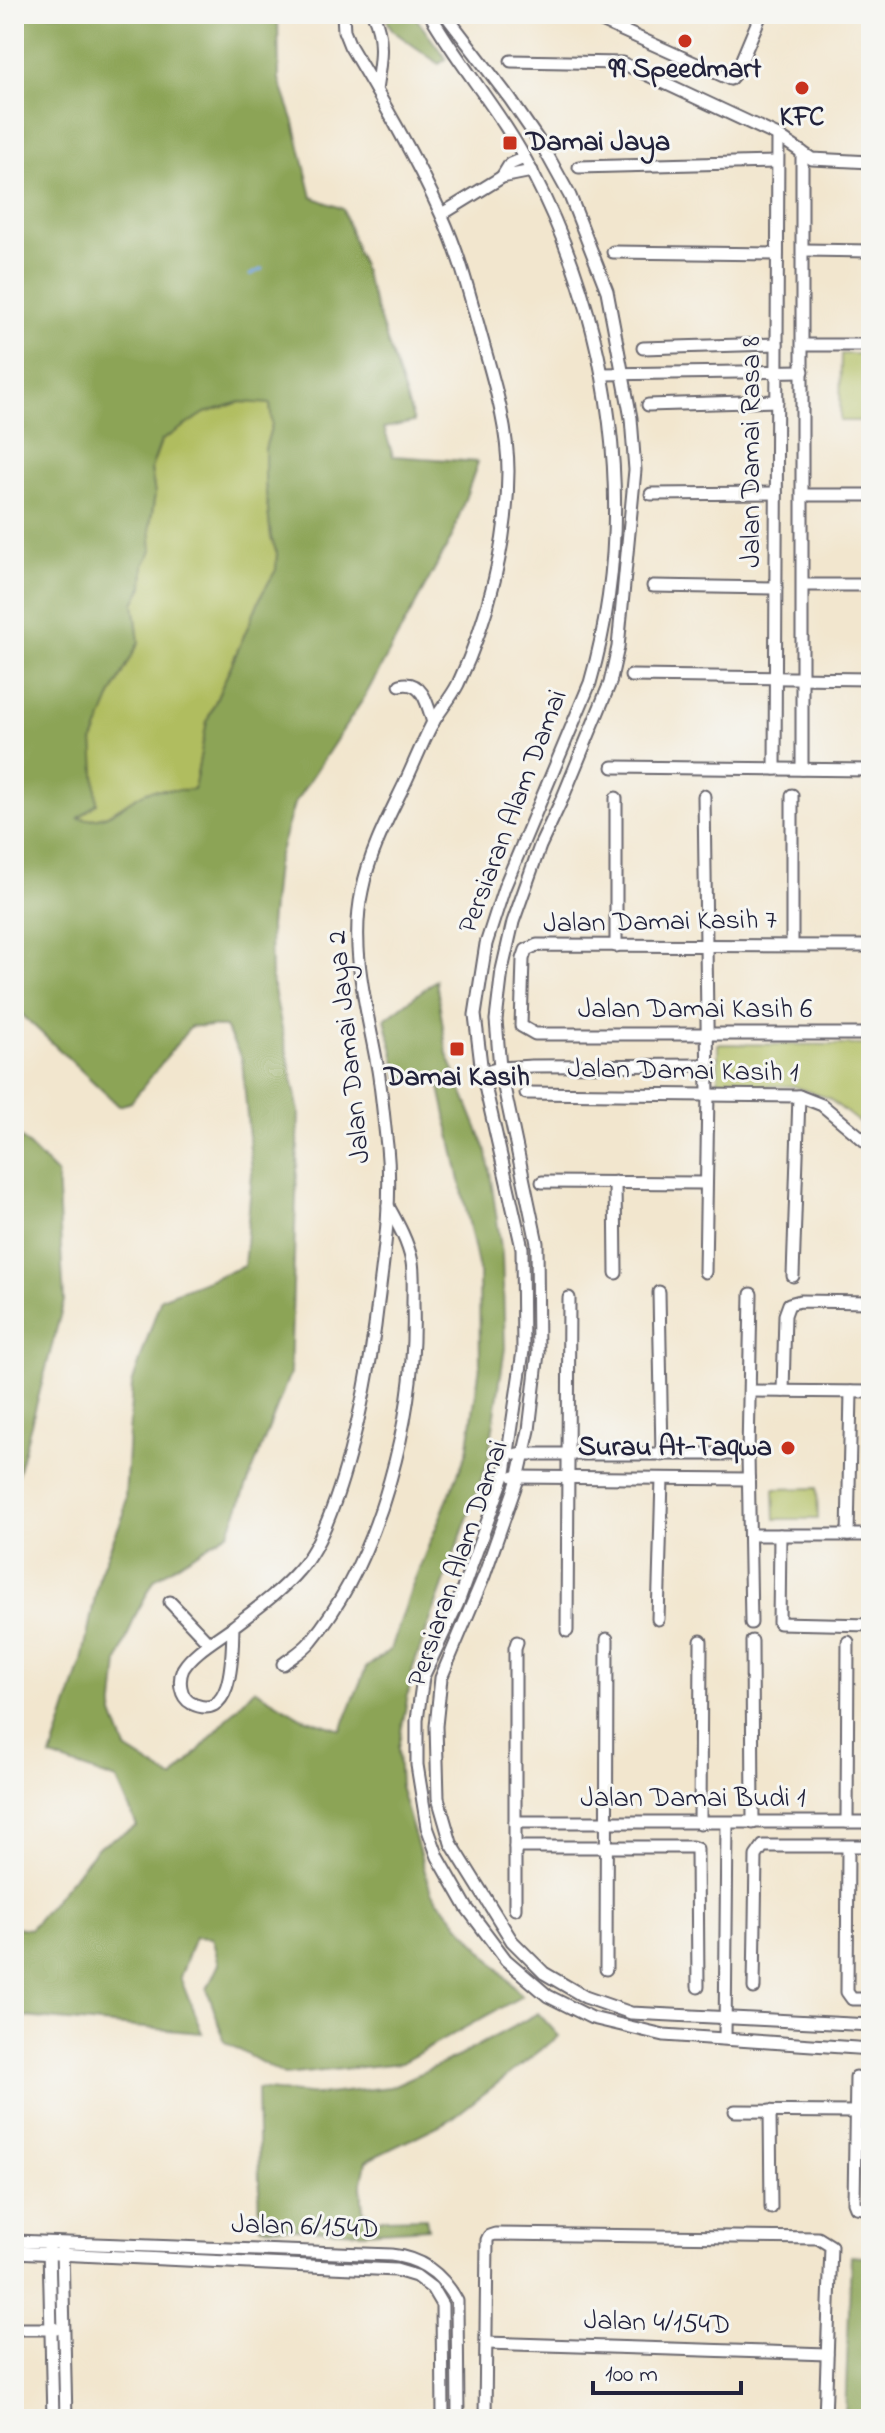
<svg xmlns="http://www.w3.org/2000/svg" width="885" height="2433" font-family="'Indie Flower',sans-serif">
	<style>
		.green { fill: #b0bd5f; stroke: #69704d; stroke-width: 2 }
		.forest { fill: #8ca456; stroke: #576348; stroke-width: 2; fill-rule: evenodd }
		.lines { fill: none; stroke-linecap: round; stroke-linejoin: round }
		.stream { stroke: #77a6e0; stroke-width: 3 }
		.minor-casing { stroke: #6b676e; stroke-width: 15 }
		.minor { stroke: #fff; stroke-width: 11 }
		.poi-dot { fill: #c8321e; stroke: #f6f6f2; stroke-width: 3 }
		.labels { text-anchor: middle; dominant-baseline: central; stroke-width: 6; stroke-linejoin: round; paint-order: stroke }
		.poi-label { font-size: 28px; font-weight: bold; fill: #22223b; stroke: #f6f6f2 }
		.street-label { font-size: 28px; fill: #22223b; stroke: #f6f6f2 }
	</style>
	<rect width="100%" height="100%" fill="#f6f6f2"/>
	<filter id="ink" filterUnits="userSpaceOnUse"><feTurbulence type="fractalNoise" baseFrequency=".0125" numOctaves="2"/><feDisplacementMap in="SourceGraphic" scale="16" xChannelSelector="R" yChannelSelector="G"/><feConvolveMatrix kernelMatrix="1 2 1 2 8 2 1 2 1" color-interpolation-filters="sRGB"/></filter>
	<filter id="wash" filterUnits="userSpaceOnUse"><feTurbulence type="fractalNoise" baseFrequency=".006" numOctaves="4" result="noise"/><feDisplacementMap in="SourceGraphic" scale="32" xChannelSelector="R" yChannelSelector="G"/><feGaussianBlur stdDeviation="1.8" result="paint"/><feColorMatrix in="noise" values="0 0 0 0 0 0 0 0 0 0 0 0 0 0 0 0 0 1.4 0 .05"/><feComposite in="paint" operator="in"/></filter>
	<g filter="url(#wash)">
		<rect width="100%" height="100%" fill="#f2e6ce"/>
		<g class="green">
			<path d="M841,354H871V421H840Z"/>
			<path d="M240,402L270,403L272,424L265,449V482L271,538L277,553L276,570L262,594L207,721L194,790C184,791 155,789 149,792C122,801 110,824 78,818L96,803L93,741L111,696L139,642L134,603L143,587L144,565L151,551L150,526L155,494L151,469L161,441L205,413Z"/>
			<path d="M718,1044L871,1045V1132L828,1098L793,1086H718Z"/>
			<path d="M817,1488L818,1519H775L774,1489Z"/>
		</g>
		<g class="forest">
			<path d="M14,14H278L279,79L294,122L312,197L343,209L414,422L384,428L393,456L478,462L451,539L364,698L294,804L276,865L270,926L271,975L299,1112L290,1373L229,1532L155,1579L135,1616L118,1662L113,1714L126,1749L173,1779L254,1689L301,1717L341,1730L366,1668L391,1649L414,1581L467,1452L480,1366L479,1270L438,1078L400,1080L385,1019L436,980L447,1054L487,1152L502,1254L505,1348L488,1461L413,1668L398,1748L400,1786L431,1892L522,1996L401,2063L284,2075L225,2042L207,1989L219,1964L212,1938L195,1937L180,1977L202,2033L14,2016V1927L30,1929L99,1846L137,1826L117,1780L51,1757L82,1661L100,1572L124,1514L132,1384L161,1298L244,1266L252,1173L242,1059L225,1027L191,1026L131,1102L119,1106L14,1007ZM240,402L270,404L272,424L265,449V482L271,538L277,553L276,570L262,594L207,721L194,789C184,791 155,789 149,791C123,800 112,824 79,818L97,803L93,741L111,696L139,642L134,603L143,586L144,565L152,551L150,526L155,494L151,469L161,441L205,413Z"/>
			<path d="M384,14H413L446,59L439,64L392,30Z"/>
			<path d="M14,1131L57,1174L64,1301L14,1488Z"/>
			<path d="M538,2013L559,2036L450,2120L366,2161L361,2187L363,2210L377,2219L426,2218L428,2228L363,2232L260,2227L257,2089L318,2095L390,2087L459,2056Z"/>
			<path d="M851,2255L871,2257V2419H845Z"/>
		</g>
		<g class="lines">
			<path class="stream" d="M250,275L262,269"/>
		</g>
	</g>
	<g filter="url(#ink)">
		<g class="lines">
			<defs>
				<g id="minor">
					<path d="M373,14C385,39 380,64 376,90"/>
					<path d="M430,14C461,68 504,116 532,172C612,327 639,514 590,683L504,888L486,944L475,1015L482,1073L522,1248L523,1351L505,1473L457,1605L423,1677L417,1720V1765L427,1827L438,1857L467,1908L506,1960L548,1996L592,2018L664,2035L871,2049"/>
					<path d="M445,14L510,99L543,147L570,196L607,291L631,418L635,470L618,647L610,683L563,797L540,846L513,922L502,970L496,1020L500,1068L537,1243L538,1353L529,1430L518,1479L484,1576L441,1678L436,1726L438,1798L451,1843L512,1941L544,1973L585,1997L631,2013L871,2025"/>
					<path d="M586,14L730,79L737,71L761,14"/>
					<path d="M511,61L622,63L778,136L812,159L871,162"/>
					<path d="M579,167L777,162"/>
					<path d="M502,177L510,164L524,158"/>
					<path d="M442,214L502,177L532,171"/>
					<path d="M804,250L871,251"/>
					<path d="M613,252L777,254"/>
					<path d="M803,345H871"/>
					<path d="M643,348L777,344"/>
					<path d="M602,374L803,371"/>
					<path d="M648,405L777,401"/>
					<path d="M651,494L776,493"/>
					<path d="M803,495H871"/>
					<path d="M803,585H871"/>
					<path d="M653,586L776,588"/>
					<path d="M631,676L871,679"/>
					<path d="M400,685C423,679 428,706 433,723"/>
					<path d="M613,767L871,770"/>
					<path d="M775,769L778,136"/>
					<path d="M802,769V152"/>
					<path d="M792,795V945"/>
					<path d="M704,796L708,1094L705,1272"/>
					<path d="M616,798V946"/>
					<path d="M871,946L537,945L526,950L523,959L521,1026L535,1034H871"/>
					<path d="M482,1073L500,1068L532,1066L708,1065"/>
					<path d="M526,1093L799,1096L822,1105L871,1146"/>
					<path d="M542,1182L705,1183"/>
					<path d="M615,1182L616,1273"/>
					<path d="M793,1276L799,1096"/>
					<path d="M659,1292L662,1455"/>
					<path d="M751,1391L871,1392"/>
					<path d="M783,1391L785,1315L789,1304L800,1301L871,1302"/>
					<path d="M517,1454H748"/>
					<path d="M514,1477L749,1479"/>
					<path d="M750,1535H871"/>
					<path d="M780,1535L779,1623L871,1625"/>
					<path d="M848,1535L851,1392"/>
					<path d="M170,1602L209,1643"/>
					<path d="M658,1619L662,1479"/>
					<path d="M751,1623L748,1454L751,1294"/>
					<path d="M233,1627C232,1649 235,1725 191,1703C180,1697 178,1680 183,1669C194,1651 217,1639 234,1626C256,1609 280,1592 299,1570C340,1525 367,1388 375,1326C382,1267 393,1205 387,1146C384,1121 382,1095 378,1070C368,1012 349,950 362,891C369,854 388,818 404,785C414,764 422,743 432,724C440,710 451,698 458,684C488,620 508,542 508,471C508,430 496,389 485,350C472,304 461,257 441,214C415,156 382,100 350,46L344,31L343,14"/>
					<path d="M567,1631L569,1298"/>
					<path d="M752,1641L753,1823"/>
					<path d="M283,1664C292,1657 304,1650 311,1641C381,1556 417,1412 413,1304C413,1291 414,1275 412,1262C408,1242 398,1224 388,1206"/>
					<path d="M515,1822H871"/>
					<path d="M847,1822L848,1642"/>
					<path d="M700,1823L701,1641"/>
					<path d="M515,1847H692L697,1849L698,1987"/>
					<path d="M848,1847L847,1992L852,1999H871"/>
					<path d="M515,1909V1648L517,1642"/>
					<path d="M606,1969L607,1639"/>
					<path d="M754,1988L756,1856L763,1846H871"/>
					<path d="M725,2038L727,1823"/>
					<path d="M856,2077L854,2202L856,2207L871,2209"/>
					<path d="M735,2111L856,2112"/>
					<path d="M770,2111L771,2208"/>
					<path d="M14,2241L391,2255C421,2258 443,2275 457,2301L458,2419"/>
					<path d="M49,2248L53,2419"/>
					<path d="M62,2249L66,2419"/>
					<path d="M14,2252L396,2270L416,2276L432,2288L442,2305L443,2419"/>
					<path d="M14,2329H56"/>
					<path d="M486,2343L827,2354"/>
					<path d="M485,2419L487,2240L489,2236L495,2234L818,2238L831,2246L825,2419"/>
				</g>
			</defs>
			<use href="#minor" class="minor-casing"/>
			<use href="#minor" class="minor"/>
		</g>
	</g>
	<g class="poi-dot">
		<circle cx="685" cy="41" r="8"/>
		<circle cx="802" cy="88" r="8"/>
		<rect x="502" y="135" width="16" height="16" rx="4"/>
		<rect x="449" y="1041" width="16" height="16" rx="4"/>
		<circle cx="788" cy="1448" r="8"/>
	</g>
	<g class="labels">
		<g class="poi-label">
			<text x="685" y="70">99 Speedmart</text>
			<text x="802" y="118">KFC</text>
			<text x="526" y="143" text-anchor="start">Damai Jaya</text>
			<text x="457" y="1078">Damai Kasih</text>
			<text x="772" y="1448" text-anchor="end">Surau At-Taqwa</text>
		</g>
		<g class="street-label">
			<text transform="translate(752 452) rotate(-90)">Jalan Damai Rasa 8</text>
			<text transform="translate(514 812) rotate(-69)">Persiaran Alam Damai</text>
			<text transform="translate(660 923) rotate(-1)">Jalan Damai Kasih 7</text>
			<text x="695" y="1010">Jalan Damai Kasih 6</text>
			<text transform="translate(350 1047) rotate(-96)">Jalan Damai Jaya 2</text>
			<text transform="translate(683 1072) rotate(1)">Jalan Damai Kasih 1</text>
			<text transform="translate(459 1564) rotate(-71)">Persiaran Alam Damai</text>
			<text x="693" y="1799">Jalan Damai Budi 1</text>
			<text transform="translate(305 2228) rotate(2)">Jalan 6/154D</text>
			<text transform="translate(657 2324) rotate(2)">Jalan 4/154D</text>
		</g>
	</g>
	<rect width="885" height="2433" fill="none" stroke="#f6f6f2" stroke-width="48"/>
	<path d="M593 2381v12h148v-12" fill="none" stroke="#22223b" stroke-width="4"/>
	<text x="605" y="2381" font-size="24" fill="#22223b" stroke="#f6f6f2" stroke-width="6" paint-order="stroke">100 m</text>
</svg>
